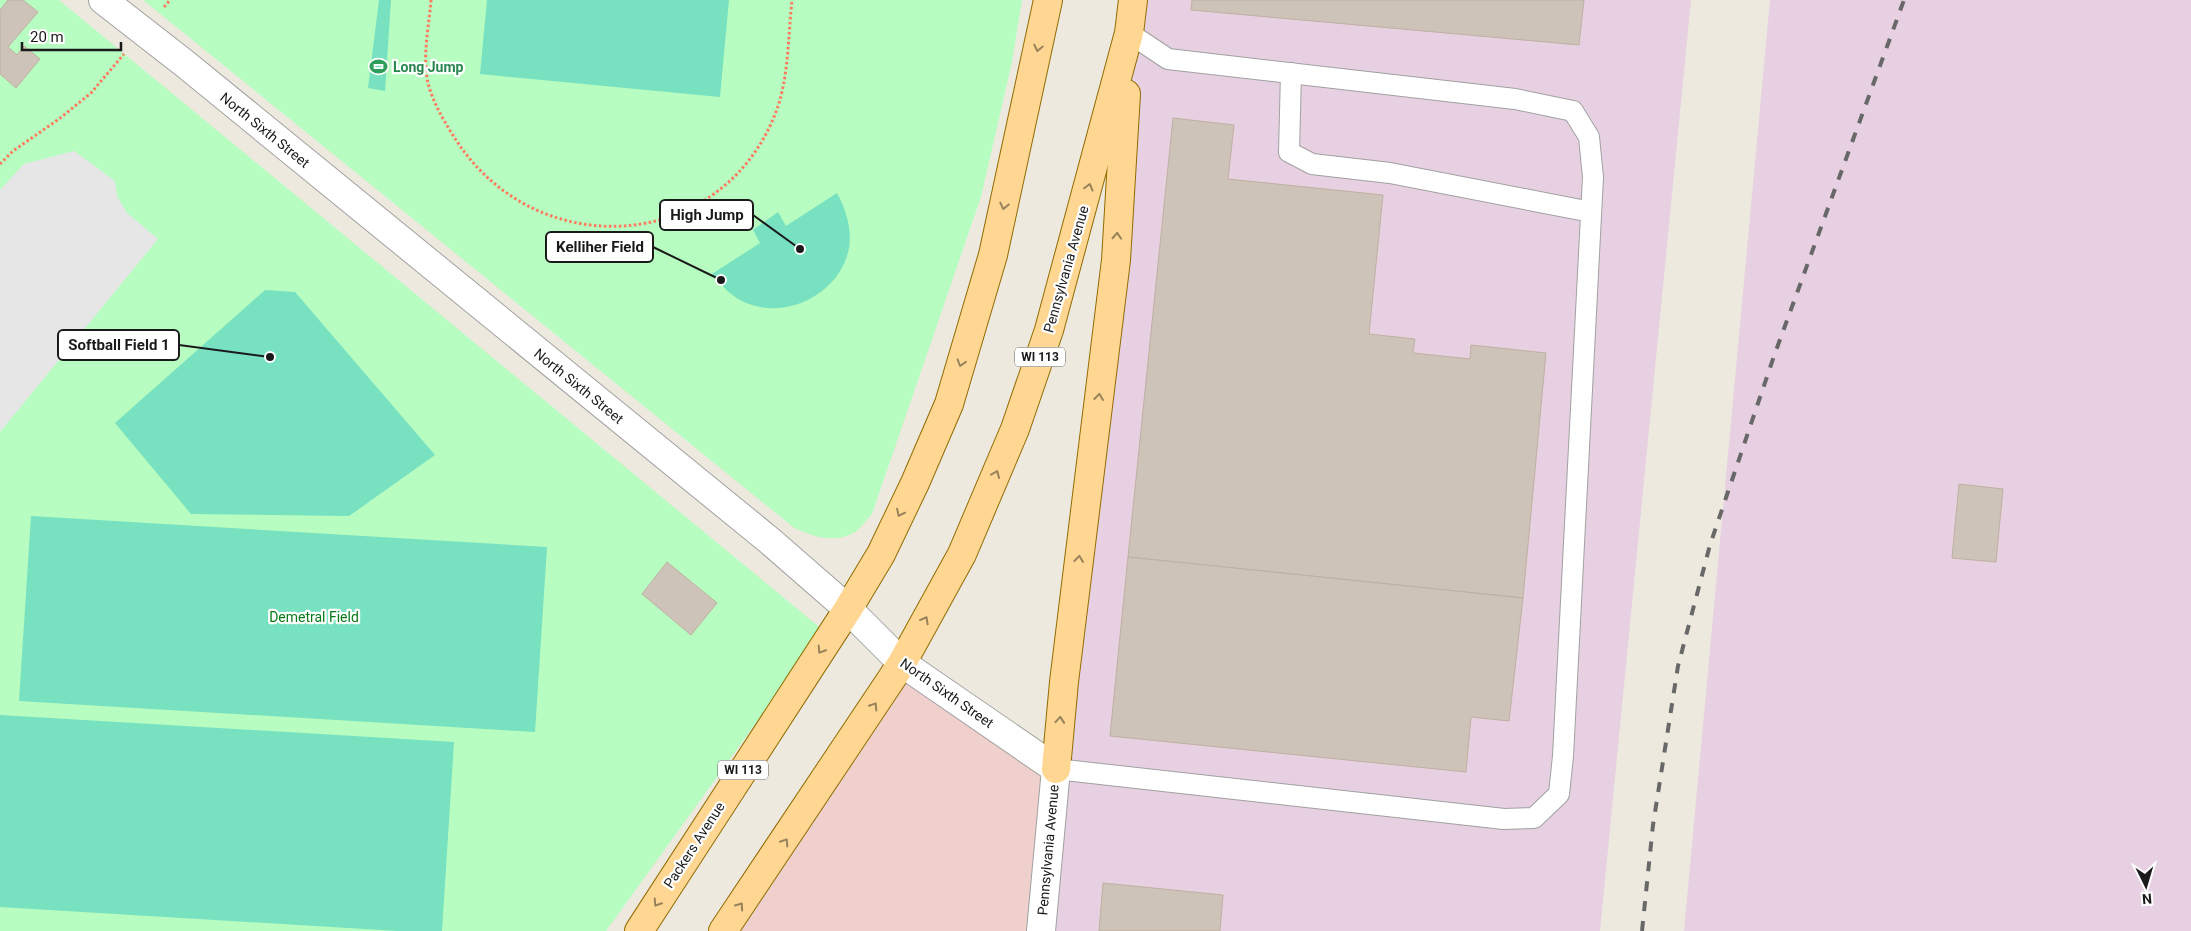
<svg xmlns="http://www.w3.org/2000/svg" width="2191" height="931" font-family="Roboto,sans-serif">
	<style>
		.commercial { fill: #f0d0cc }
		.industrial { fill: #e6d0e1 }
		.park { fill: #b7fcc1 }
		.pitch { fill: #77e1c0 }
		.parking { fill: #e6e6e6 }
		.building { fill: #cdc3b8; stroke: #bfb0a1 }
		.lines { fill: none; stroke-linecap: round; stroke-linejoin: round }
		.lane-casing { stroke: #a1a1a1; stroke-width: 22 }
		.street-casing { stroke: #a1a1a1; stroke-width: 30 }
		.primary-casing { stroke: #916b00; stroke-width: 30 }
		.path { stroke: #ff7a5e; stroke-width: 3; stroke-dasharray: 2.5 2.5; stroke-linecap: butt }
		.lane { stroke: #fff; stroke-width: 20 }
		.street { stroke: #fff; stroke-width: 28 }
		.primary { stroke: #ffd792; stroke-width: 28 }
		.rail { stroke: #686868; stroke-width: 4; stroke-dasharray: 10 10; stroke-linecap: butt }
		.oneway { stroke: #98825c }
		.labels { text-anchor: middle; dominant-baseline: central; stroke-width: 4.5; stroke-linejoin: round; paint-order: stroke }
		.shield { fill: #fff; stroke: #5f5f5f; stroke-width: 1 }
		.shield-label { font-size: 12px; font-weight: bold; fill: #1a1a1a }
		.leisure-label { font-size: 14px; font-weight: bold; fill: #27864d; stroke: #fff; text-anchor: start }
		.street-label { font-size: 14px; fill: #1a1a1a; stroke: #fff }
		.park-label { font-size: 14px; fill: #067b18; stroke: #fff }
		.leader { fill: none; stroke: #1a1a1a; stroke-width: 2 }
		.callout-dot { fill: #1a1a1a; stroke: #fff; stroke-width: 2 }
		.callout { fill: #fff; stroke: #1a1a1a; stroke-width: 2 }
		.callout-label { font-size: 15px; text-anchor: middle; font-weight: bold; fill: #1a1a1a }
	</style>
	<rect width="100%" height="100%" fill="#ede9df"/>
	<path class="commercial" d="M902,663L1056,769L1041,931H723Z"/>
	<g class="industrial">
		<path d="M1133,0H1691L1600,931H1041Z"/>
		<path d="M1770,0H2191V931H1684Z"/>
	</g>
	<g class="park">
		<path d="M0,0H59L823,630L606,931H0Z"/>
		<path d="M143,0H1022L1012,62L981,197L872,514C867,519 861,528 855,532C835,544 812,537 793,527Z"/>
	</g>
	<g class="pitch">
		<path d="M379,0H391L385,91L368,88Z"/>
		<path d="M487,0H729L720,97L480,74Z"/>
		<path d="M837,193C847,211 854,235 847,256C834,297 783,320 744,302C731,296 721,285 712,274L760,243L753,230L778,212L786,226Z"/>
		<path d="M265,290L295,292L435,455L349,516L191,514L115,423Z"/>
		<path d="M31,516L547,547L535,732L19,701Z"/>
		<path d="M0,715L454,742L442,931H398L0,907Z"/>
	</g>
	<path class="parking" d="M74,151L115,181L117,196L127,213L158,239L0,432V190L24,164Z"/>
	<g class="building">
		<path d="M8,0H23L38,12L8,47L17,55L24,46L40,59L16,88L0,74V10Z"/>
		<path d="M1192,0H1584L1579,45L1191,10Z"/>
		<path d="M1173,118L1234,125L1228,179L1383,195L1369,334L1415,339L1413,353L1470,359L1471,345L1546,353L1523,598L1128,557Z"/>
		<path d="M1959,484L2003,489L1996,562L1952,558Z"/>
		<path d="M1128,557L1523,598L1509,721L1471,717L1466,772L1110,736Z"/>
		<path d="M667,562L717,603L691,635L642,594Z"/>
		<path d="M1103,883L1223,895L1220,931H1099Z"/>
	</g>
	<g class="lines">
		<defs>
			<g id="lane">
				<path d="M1291,73L1289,152L1312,164L1390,173L1591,212"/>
				<path d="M1056,769L1504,819L1534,818L1559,794L1563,756L1593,177L1589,137L1573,111L1515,99L1168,59L1129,33"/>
			</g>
			<path id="street" d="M103,0L184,63L770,541L848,609L902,663L1056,769L1041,931"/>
			<g id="primary">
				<path d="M1056,769L1064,682L1116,260L1126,94"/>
				<path d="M639,931L848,609L881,554L915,483L949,404L993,255L1048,0"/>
				<path d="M723,931L902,663L962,554L1015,429L1049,330L1129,33L1133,0"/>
			</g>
		</defs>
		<use href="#lane" class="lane-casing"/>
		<use href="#street" class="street-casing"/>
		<use href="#primary" class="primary-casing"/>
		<g class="path">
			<path d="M431,0C429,27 422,56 428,83C433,103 445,123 456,140C537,265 722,253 776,112C789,77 788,36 792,0"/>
			<path d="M164,7L170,0"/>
			<path d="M0,164L13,151L59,119L91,93L124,54"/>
		</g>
		<use href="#lane" class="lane"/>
		<use href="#street" class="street"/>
		<use href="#primary" class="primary"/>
		<path class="rail" d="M1642,931L1653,825L1678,666L1710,545L1774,356L1904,0"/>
	</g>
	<defs><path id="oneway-chevron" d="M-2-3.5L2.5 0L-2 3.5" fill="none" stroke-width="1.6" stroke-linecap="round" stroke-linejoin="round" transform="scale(1.25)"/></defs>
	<g class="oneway">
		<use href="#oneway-chevron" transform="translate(1038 48) rotate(102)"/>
		<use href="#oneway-chevron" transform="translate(1089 187) rotate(-75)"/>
		<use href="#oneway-chevron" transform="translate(1004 206) rotate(102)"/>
		<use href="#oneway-chevron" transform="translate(1117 236) rotate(-87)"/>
		<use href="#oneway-chevron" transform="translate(961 363) rotate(107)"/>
		<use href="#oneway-chevron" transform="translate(1099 397) rotate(-83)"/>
		<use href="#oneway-chevron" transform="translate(996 474) rotate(-67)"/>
		<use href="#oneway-chevron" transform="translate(900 513) rotate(116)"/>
		<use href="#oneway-chevron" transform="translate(1079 559) rotate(-83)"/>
		<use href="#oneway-chevron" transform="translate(925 620) rotate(-61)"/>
		<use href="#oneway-chevron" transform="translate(821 650) rotate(123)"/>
		<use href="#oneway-chevron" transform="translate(874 706) rotate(-57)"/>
		<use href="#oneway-chevron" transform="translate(1060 720) rotate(-85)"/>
		<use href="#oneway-chevron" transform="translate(785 842) rotate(-57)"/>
		<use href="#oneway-chevron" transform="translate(657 903) rotate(123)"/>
		<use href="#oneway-chevron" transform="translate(740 906) rotate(-55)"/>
	</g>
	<defs>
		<symbol id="stadium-bare" viewBox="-9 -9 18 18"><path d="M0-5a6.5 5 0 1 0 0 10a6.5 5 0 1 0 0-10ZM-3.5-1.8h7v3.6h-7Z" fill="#2e9e5b" stroke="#fff" stroke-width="2.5" paint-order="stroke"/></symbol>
	</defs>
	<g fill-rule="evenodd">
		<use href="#stadium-bare" x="366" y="54" width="25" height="25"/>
	</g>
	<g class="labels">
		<g class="shield">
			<rect x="1015" y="347.5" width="50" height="19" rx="4"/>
			<rect x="718" y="760.5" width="50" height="19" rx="4"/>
		</g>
		<g class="shield-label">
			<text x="1040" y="357">WI 113</text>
			<text x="743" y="770">WI 113</text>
		</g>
		<g class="leisure-label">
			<text x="393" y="67">Long Jump</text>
		</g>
		<g class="street-label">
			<text transform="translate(265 130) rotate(39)">North Sixth Street</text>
			<text transform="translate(1066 269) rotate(-74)">Pennsylvania Avenue</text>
			<text transform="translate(579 386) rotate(39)">North Sixth Street</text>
			<text transform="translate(947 693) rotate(35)">North Sixth Street</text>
			<text transform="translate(694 845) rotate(-57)">Packers Avenue</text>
			<text transform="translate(1048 850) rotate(-85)">Pennsylvania Avenue</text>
		</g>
		<g class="park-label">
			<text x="314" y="617">Demetral Field</text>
		</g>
	</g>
	<path class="leader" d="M800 249L753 215M721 280L653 247M270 357L179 345"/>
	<g class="callout-dot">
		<circle cx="800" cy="249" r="5"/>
		<circle cx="721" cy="280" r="5"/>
		<circle cx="270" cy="357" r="5"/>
	</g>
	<g class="callout">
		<rect x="660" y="200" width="93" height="30" rx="5"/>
		<rect x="546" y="232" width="107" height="30" rx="5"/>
		<rect x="58" y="330" width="121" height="30" rx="5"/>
	</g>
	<g class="callout-label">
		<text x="707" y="220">High Jump</text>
		<text x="600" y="252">Kelliher Field</text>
		<text x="119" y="350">Softball Field 1</text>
	</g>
	<g transform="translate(2146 886) rotate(175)" stroke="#ffffff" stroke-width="4" paint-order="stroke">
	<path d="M0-4L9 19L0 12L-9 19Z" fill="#1a1a1a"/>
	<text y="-8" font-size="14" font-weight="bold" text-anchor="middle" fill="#1a1a1a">N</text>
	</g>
	<path d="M22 42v8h99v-8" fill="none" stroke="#1a1a1a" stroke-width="2.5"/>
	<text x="30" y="42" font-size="15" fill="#1a1a1a" stroke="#ffffff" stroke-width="4" paint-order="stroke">20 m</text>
</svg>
